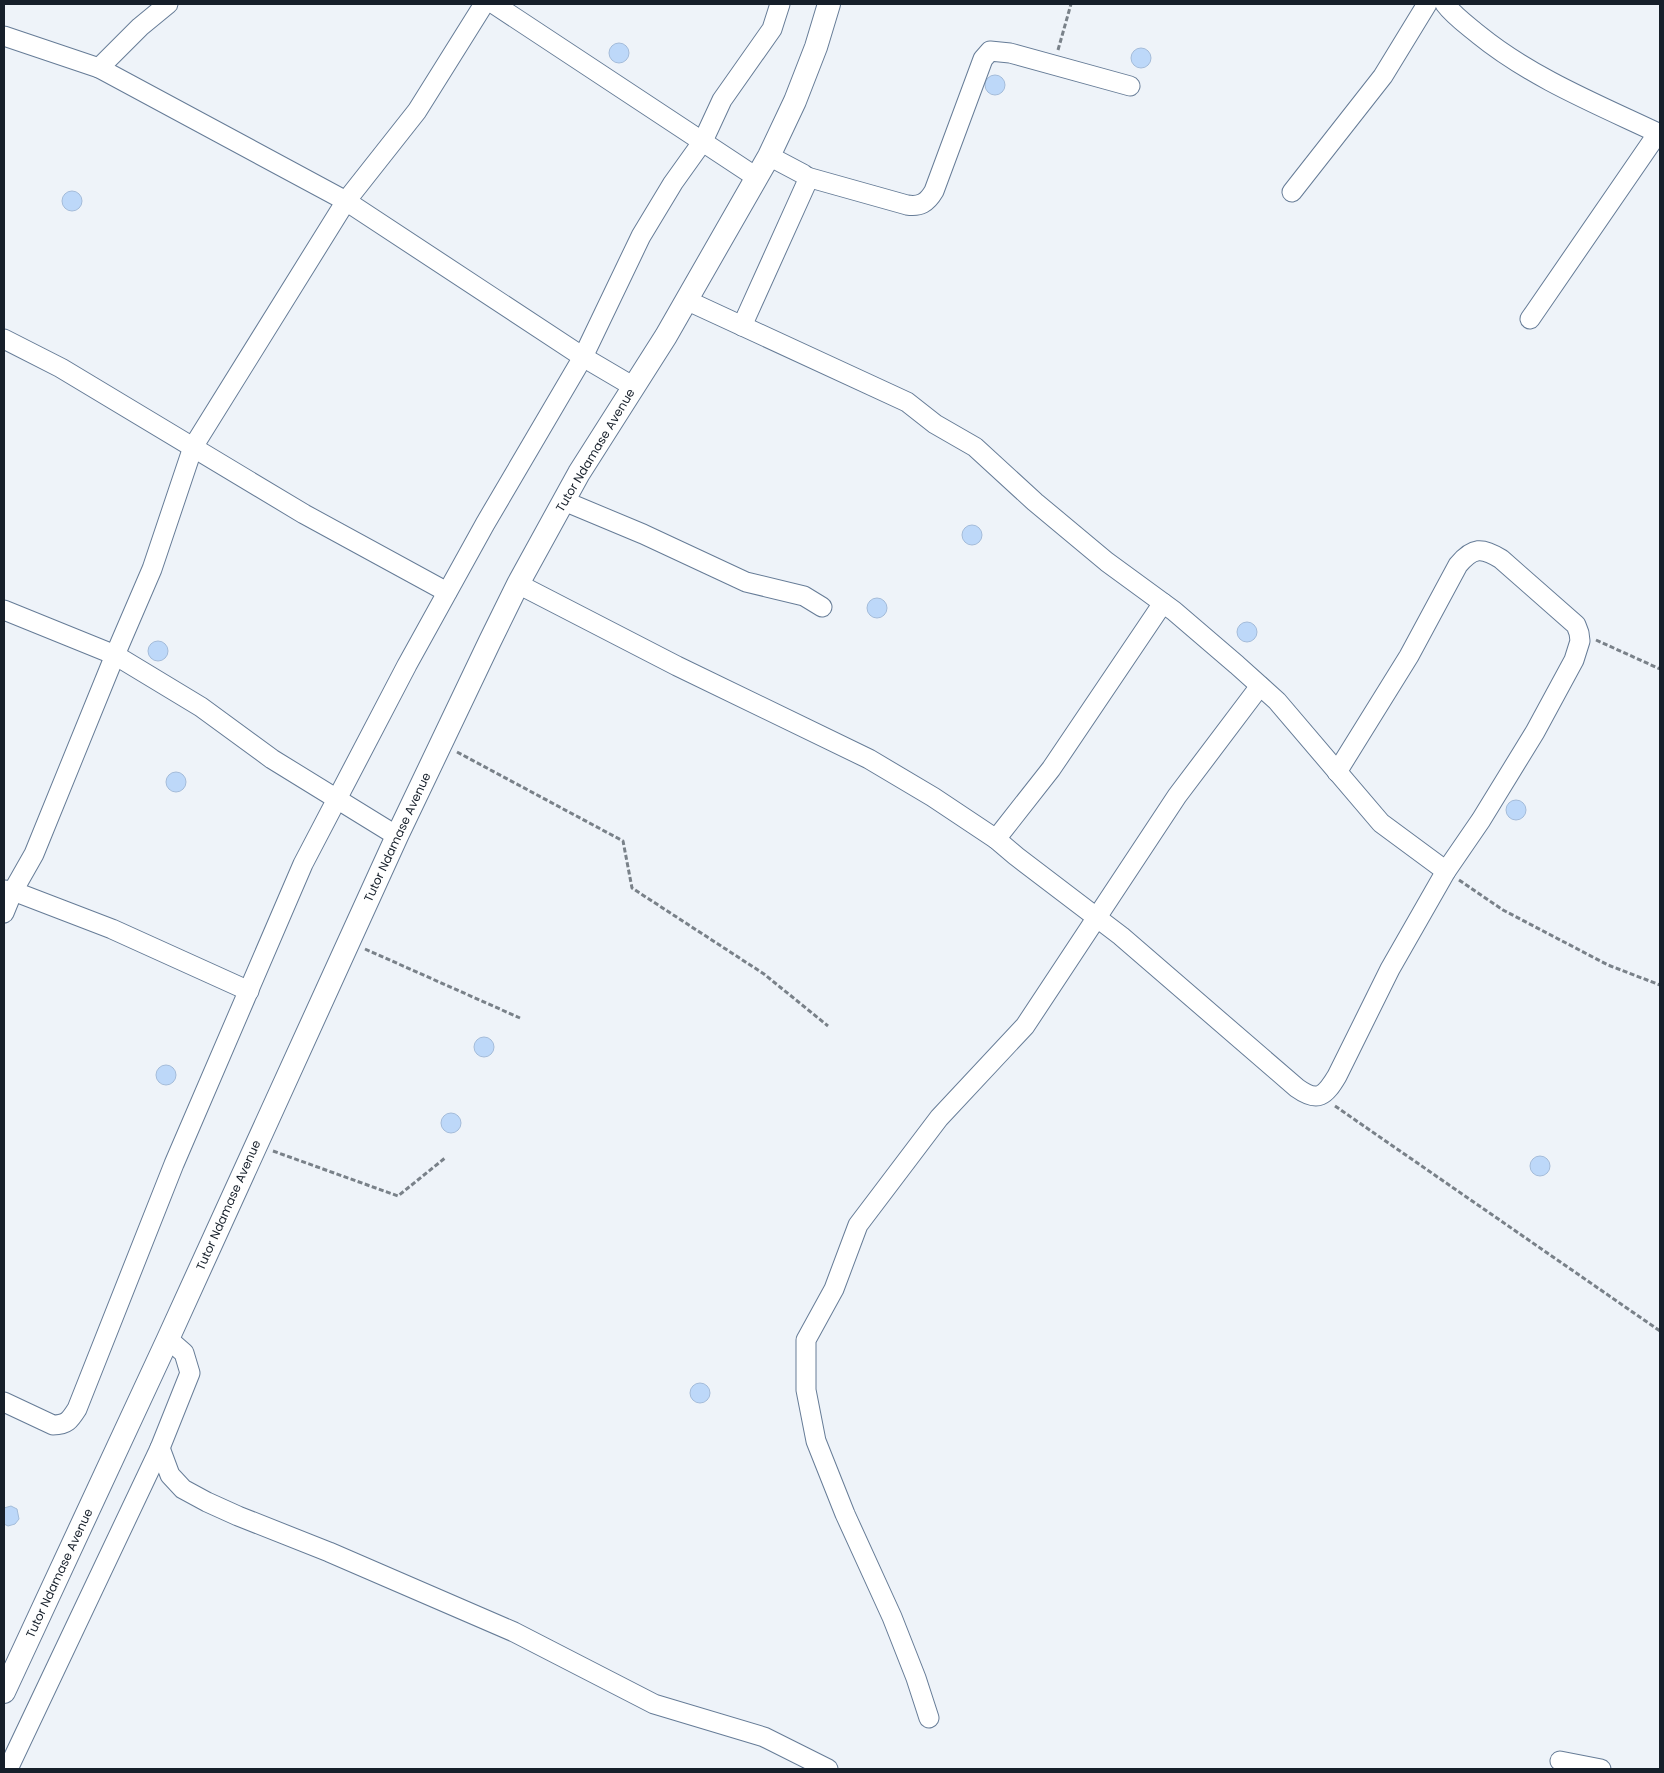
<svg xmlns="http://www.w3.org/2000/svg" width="1664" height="1773" font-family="Poppins,sans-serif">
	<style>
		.building { fill: #bdd8f9; stroke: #a4bcda }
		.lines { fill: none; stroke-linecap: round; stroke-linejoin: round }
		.minor-casing { stroke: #667c97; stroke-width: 21 }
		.tertiary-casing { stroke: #667c97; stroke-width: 24 }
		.path { stroke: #798189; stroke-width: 3; stroke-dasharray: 5 2.5; stroke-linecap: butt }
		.minor { stroke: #fff; stroke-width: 19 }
		.tertiary { stroke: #fff; stroke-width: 22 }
		.labels { text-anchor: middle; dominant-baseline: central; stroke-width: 4.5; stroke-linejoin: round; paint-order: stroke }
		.street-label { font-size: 12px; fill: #161f2a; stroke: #fff }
	</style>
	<rect width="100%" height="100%" fill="#eef3f9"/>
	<g class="building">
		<circle cx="619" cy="53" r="10"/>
		<circle cx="1141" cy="58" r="10"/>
		<circle cx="995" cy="85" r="10"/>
		<circle cx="72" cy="201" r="10"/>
		<circle cx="972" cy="535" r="10"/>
		<circle cx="877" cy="608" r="10"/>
		<circle cx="1247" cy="632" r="10"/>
		<circle cx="158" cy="651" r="10"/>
		<circle cx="176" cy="782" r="10"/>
		<circle cx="1516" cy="810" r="10"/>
		<circle cx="484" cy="1047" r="10"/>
		<circle cx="166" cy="1075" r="10"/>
		<circle cx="451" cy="1123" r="10"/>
		<circle cx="1540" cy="1166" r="10"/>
		<circle cx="700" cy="1393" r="10"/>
		<path d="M11,1506L17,1509L19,1519L15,1524L8,1526L4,1524V1508Z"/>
	</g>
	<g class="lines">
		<defs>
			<g id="minor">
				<path d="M494,4L756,177"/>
				<path d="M1445,4C1454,16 1467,25 1479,35C1532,78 1599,105 1660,134"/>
				<path d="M4,36L99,68L346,201L583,357L634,387"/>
				<path d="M99,68L140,27L168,4"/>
				<path d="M807,177L907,205C920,207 927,203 934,191L983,59L990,51L1010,53L1130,86"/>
				<path d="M1292,192L1383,76L1427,4"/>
				<path d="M686,300L907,402L935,424L975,447L1035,502L1107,562L1174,611L1237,665L1277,701L1381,823L1446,871"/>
				<path d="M1530,319L1658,133"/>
				<path d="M742,326L807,182V177L803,174L769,156"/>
				<path d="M4,339L61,368L304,514L447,592"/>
				<path d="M564,501L643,534L746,582L804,596L822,607"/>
				<path d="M518,584L677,666L869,759L933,797L996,839L1016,856L1121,936L1297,1088C1318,1103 1325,1096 1337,1076L1390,969L1446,871L1481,820L1535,732L1574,660L1580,641L1579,633L1576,625L1501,559C1482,547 1473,547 1458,565L1409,656L1337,772"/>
				<path d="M4,610L115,655L201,707L272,759L397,836"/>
				<path d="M996,839L1051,769L1163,603"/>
				<path d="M4,890L13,891L112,929L249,991"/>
				<path d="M4,913L13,891L34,854L115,655L152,569L193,447L346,201L417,111L484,4"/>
				<path d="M4,1402L53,1425C67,1425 70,1420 77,1409L174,1164L303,864L407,665L485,524L583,357L641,236L673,183L703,141L722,100L772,29L780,4"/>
				<path d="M160,1448L170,1475L183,1489L207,1502L238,1516L329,1552L514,1632L654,1704L764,1737L828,1769"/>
				<path d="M929,1718L916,1678L892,1617L845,1514L816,1441L806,1390V1340L834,1289L858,1225L939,1118L1025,1026L1177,796L1260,686"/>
				<path d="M1560,1761L1601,1769"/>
				<path d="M8,1769L160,1448L190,1373L184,1353L168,1339"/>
			</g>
			<path id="tertiary" d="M4,1692L168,1339L397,836L490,641L518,584L579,473L666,336L769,156L795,101L816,47L829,4"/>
		</defs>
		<use href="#minor" class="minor-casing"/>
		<use href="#tertiary" class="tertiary-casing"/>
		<g class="path">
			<path d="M1058,50L1071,4"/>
			<path d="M1596,640L1660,669"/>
			<path d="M457,752L623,841L632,888L764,974L828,1026"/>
			<path d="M1459,880L1503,910L1608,965L1660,985"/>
			<path d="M365,949L520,1018"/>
			<path d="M1335,1106L1660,1331"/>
			<path d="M273,1151L398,1196L445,1158"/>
		</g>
		<use href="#minor" class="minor"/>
		<use href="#tertiary" class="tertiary"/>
	</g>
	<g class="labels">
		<g class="street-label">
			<text transform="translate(595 450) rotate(-59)">Tutor Ndamase Avenue</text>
			<text transform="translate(397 837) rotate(-65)">Tutor Ndamase Avenue</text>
			<text transform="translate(228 1205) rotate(-66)">Tutor Ndamase Avenue</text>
			<text transform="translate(59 1573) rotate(-65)">Tutor Ndamase Avenue</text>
		</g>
	</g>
	<rect width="1664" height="1773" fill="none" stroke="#161f2a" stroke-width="10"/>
</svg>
